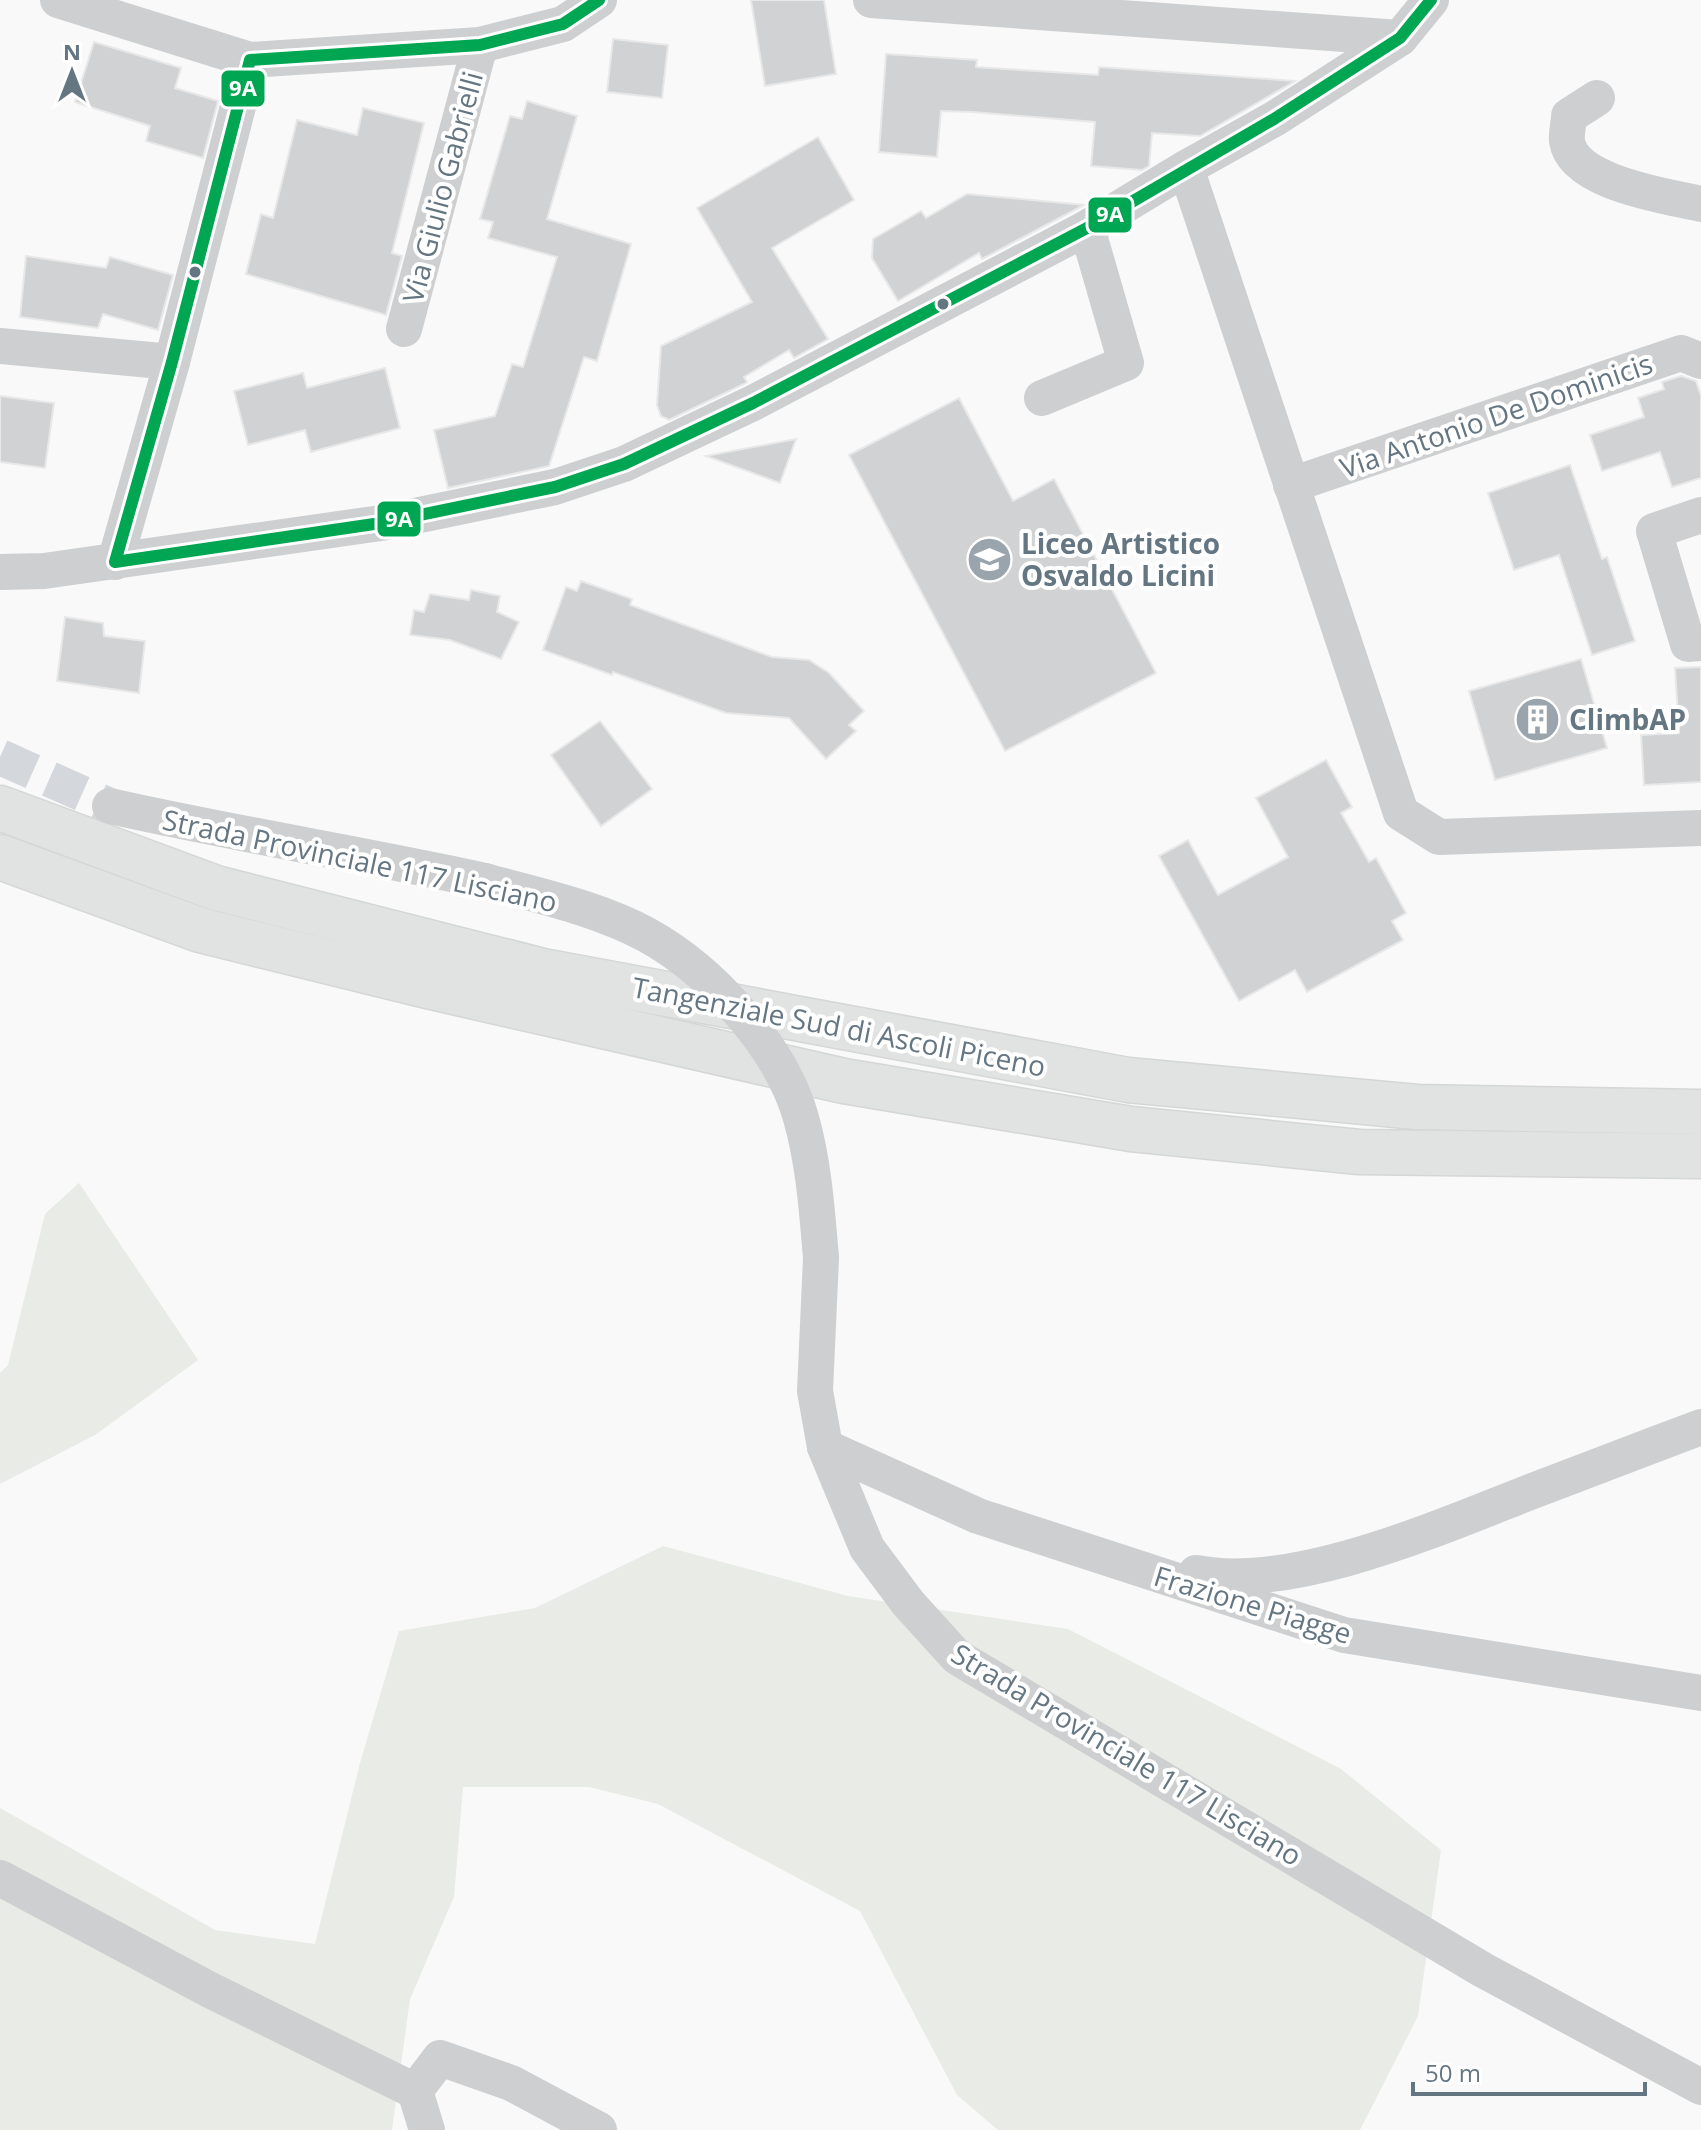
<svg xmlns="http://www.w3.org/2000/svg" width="1701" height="2130" font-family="'Open Sans',sans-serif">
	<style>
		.green { fill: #e8ebe6 }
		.building { fill: #d0d2d3; stroke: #e8e8e8; stroke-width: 2 }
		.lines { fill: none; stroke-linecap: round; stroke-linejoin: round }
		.minor-tunnel { stroke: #d4d8dc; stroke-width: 36; stroke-dasharray: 36 18; stroke-linecap: butt }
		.highway-casing { stroke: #d5d6d6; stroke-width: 47 }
		.minor { stroke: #cecfd0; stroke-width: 36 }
		.highway { stroke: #e1e2e2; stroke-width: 44 }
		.minor-bridge { stroke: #cecfd0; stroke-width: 36 }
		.bus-1-casing { stroke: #fff; stroke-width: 18 }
		.bus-1 { stroke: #00a651; stroke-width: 12 }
		.bus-dot { fill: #657683; stroke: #fff; stroke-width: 3 }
		.labels { text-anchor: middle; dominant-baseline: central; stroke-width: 8; stroke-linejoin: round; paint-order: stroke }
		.street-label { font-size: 28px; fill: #657683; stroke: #fff }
		.poi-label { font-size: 28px; font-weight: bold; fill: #657683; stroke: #fff; text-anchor: start }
		.line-badge { stroke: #fff; stroke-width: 3 }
		.badge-label { font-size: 22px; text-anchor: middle; font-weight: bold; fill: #fff }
	</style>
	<rect width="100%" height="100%" fill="#f9f9f9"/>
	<g class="green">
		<path d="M79,1183L198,1360L95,1435L0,1484V1373L8,1365L45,1214Z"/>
		<path d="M663,1546L848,1596L1068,1629L1341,1769L1441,1850L1418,2016L1360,2130H998L957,2095L860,1911L658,1804L589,1787H463L454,1897L410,1999L392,2130H0V1808L215,1930L315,1944L360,1763L399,1631L535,1608Z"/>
	</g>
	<g class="building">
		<path d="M751,0H824L836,74L765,86Z"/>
		<path d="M613,39L668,45L662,98L607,92Z"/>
		<path d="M94,42L181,68L175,88L218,101L203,158L146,141L150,126L75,102Z"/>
		<path d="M886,54L977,60L976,67L1098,75L1099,67L1295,81L1200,136L1152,133L1149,166L1142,170L1091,166L1095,122L973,112L941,111L937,157L879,152Z"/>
		<path d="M527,101L577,116L547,219L631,244L597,361L584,357L549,466L448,488L434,430L495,416L512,364L523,367L557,257L488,238L493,222L480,219L510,116L522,119Z"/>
		<path d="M363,108L424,123L392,253L402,256L386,315L246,274L261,214L273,218L297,120L357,135Z"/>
		<path d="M818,137L854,200L772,248L828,339L794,358L789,350L744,377L747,382L744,384L669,420L661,416L657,405L661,346L752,302L697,208Z"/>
		<path d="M967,194L1084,205L982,259L979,253L898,301L872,258L873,239L921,211L926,218Z"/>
		<path d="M26,256L106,268L110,257L173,275L158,330L103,314L98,328L20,317Z"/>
		<path d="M385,368L400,428L311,452L305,430L248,445L234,391L303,373L307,388Z"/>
		<path d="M1681,376L1696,381L1701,396V478L1672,487L1660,452L1602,471L1590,435L1644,417L1638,398L1664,389L1662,382Z"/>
		<path d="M0,396L54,403L45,468L0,462Z"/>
		<path d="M959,398L1013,501L1054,479L1156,673L1005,751L849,455Z"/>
		<path d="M796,439L780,483L706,456Z"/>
		<path d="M1570,465L1602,559L1607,557L1635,641L1592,655L1559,555L1514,570L1488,493Z"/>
		<path d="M581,581L632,599L630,605L772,657L809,660L829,673L864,711L849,725L856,731L826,759L789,718L726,713L613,672L612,675L543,650L566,587L577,591Z"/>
		<path d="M471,590L500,596L497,612L519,622L501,659L450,640L410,635L414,610L424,612L430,594L469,600Z"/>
		<path d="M65,617L103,623L104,636L145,641L139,693L57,681Z"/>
		<path d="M1581,659L1607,748L1495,780L1469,691Z"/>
		<path d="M1701,667V782L1644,785L1641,735L1679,733L1675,668Z"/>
		<path d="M600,721L652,789L601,826L551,755Z"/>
		<path d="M1326,760L1352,807L1341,813L1369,862L1376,858L1406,913L1392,921L1403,940L1307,992L1295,970L1239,1001L1159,856L1188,840L1218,895L1288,857L1256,798Z"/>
	</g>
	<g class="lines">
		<path class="minor-tunnel" d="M0,757L110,806"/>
		<defs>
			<g id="highway">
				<path d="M0,808L216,888L543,971L1128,1080L1417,1107L1701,1112"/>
				<path d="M0,857L200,930L427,986L844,1081L1131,1129L1359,1152L1701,1156"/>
			</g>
		</defs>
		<use href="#highway" class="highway-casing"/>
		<g class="minor">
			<path d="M58,0L250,60"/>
			<path d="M871,0L1400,38"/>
			<path d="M1597,98L1569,116C1569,123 1566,133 1567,141C1573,183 1667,196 1701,204"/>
			<path d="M1186,168L1401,813L1439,837L1701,828"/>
			<path d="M404,329L480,45"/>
			<path d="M0,346L172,362"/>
			<path d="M1042,398L1126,363L1087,228"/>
			<path d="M1291,485L1681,353L1701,361"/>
			<path d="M1701,515L1654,531L1688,644L1701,643"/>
			<path d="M115,562L172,362L250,60L480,45L563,24L599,0"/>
			<path d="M0,572L44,571L381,523L555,487L624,464L753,403L1087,228L1186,168L1274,119L1400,38L1431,0"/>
			<path d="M110,806C235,834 361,854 485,881"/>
			<path d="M821,1258L815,1391L825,1447L867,1548L908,1603L957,1657L1483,1970L1701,2087"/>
			<path d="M825,1447L978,1516L1344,1635L1701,1693"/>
			<path d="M1196,1573C1291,1592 1436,1529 1525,1494C1583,1472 1642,1449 1701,1427"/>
			<path d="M0,1878L210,1990L415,2091L427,2130"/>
			<path d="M415,2091L440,2058L511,2083L599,2130"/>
		</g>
		<use href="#highway" class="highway"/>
		<path class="minor-bridge" d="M485,881C539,896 597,908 647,935C712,971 781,1047 801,1118C814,1164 817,1211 821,1258"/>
		<defs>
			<path id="bus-1" d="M599,0L563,24L480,45L250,60L172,362L115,562L381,523L555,487L624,464L753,403L1087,228L1274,119L1400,38L1431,0"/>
		</defs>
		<use href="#bus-1" class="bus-1-casing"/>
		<use href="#bus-1" class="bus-1"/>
	</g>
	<defs>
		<symbol id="school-disc" viewBox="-11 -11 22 22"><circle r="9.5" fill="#99a4ac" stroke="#fff"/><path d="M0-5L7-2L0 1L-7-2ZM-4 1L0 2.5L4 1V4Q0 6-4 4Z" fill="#fff"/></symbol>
		<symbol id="building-disc" viewBox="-11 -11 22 22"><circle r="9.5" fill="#99a4ac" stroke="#fff"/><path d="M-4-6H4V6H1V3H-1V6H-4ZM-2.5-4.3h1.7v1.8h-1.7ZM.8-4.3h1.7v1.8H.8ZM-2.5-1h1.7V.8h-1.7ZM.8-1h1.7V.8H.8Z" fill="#fff"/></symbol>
	</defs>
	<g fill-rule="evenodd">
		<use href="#school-disc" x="964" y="534" width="51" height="51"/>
		<use href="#building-disc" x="1512" y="694" width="51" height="51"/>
	</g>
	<g class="bus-dot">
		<circle cx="195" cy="272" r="7"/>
		<circle cx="943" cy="304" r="7"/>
	</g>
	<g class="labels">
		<g class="street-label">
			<text transform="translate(442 187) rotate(-75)">Via Giulio Gabrielli</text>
			<text transform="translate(1496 415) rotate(-19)">Via Antonio De Dominicis</text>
			<text transform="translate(360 860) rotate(12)">Strada Provinciale 117 Lisciano</text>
			<text transform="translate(839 1026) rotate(11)">Tangenziale Sud di Ascoli Piceno</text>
			<text transform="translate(1253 1604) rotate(17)">Frazione Piagge</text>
			<text transform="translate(1127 1754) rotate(31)">Strada Provinciale 117 Lisciano</text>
		</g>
		<g class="poi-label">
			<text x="1021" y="543">Liceo Artistico<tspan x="1021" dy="32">Osvaldo Licini</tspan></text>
			<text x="1569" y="719">ClimbAP</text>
		</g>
	</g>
	<g class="line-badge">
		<rect x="220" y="69" width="46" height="39" rx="8" fill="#00a651"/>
		<rect x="1087" y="196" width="46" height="38" rx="8" fill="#00a651"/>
		<rect x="376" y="500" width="46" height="38" rx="8" fill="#00a651"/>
	</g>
	<g class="badge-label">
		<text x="243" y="96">9A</text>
		<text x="1110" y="222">9A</text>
		<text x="399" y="527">9A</text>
	</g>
	<g transform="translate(72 72)" stroke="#ffffff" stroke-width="6" paint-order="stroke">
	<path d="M0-6L14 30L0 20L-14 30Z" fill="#657683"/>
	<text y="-12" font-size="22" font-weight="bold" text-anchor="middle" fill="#657683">N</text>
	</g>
	<path d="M1413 2082v12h232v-12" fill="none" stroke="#657683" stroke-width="4"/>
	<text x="1425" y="2082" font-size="24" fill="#657683" stroke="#ffffff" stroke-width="6" paint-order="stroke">50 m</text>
</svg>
